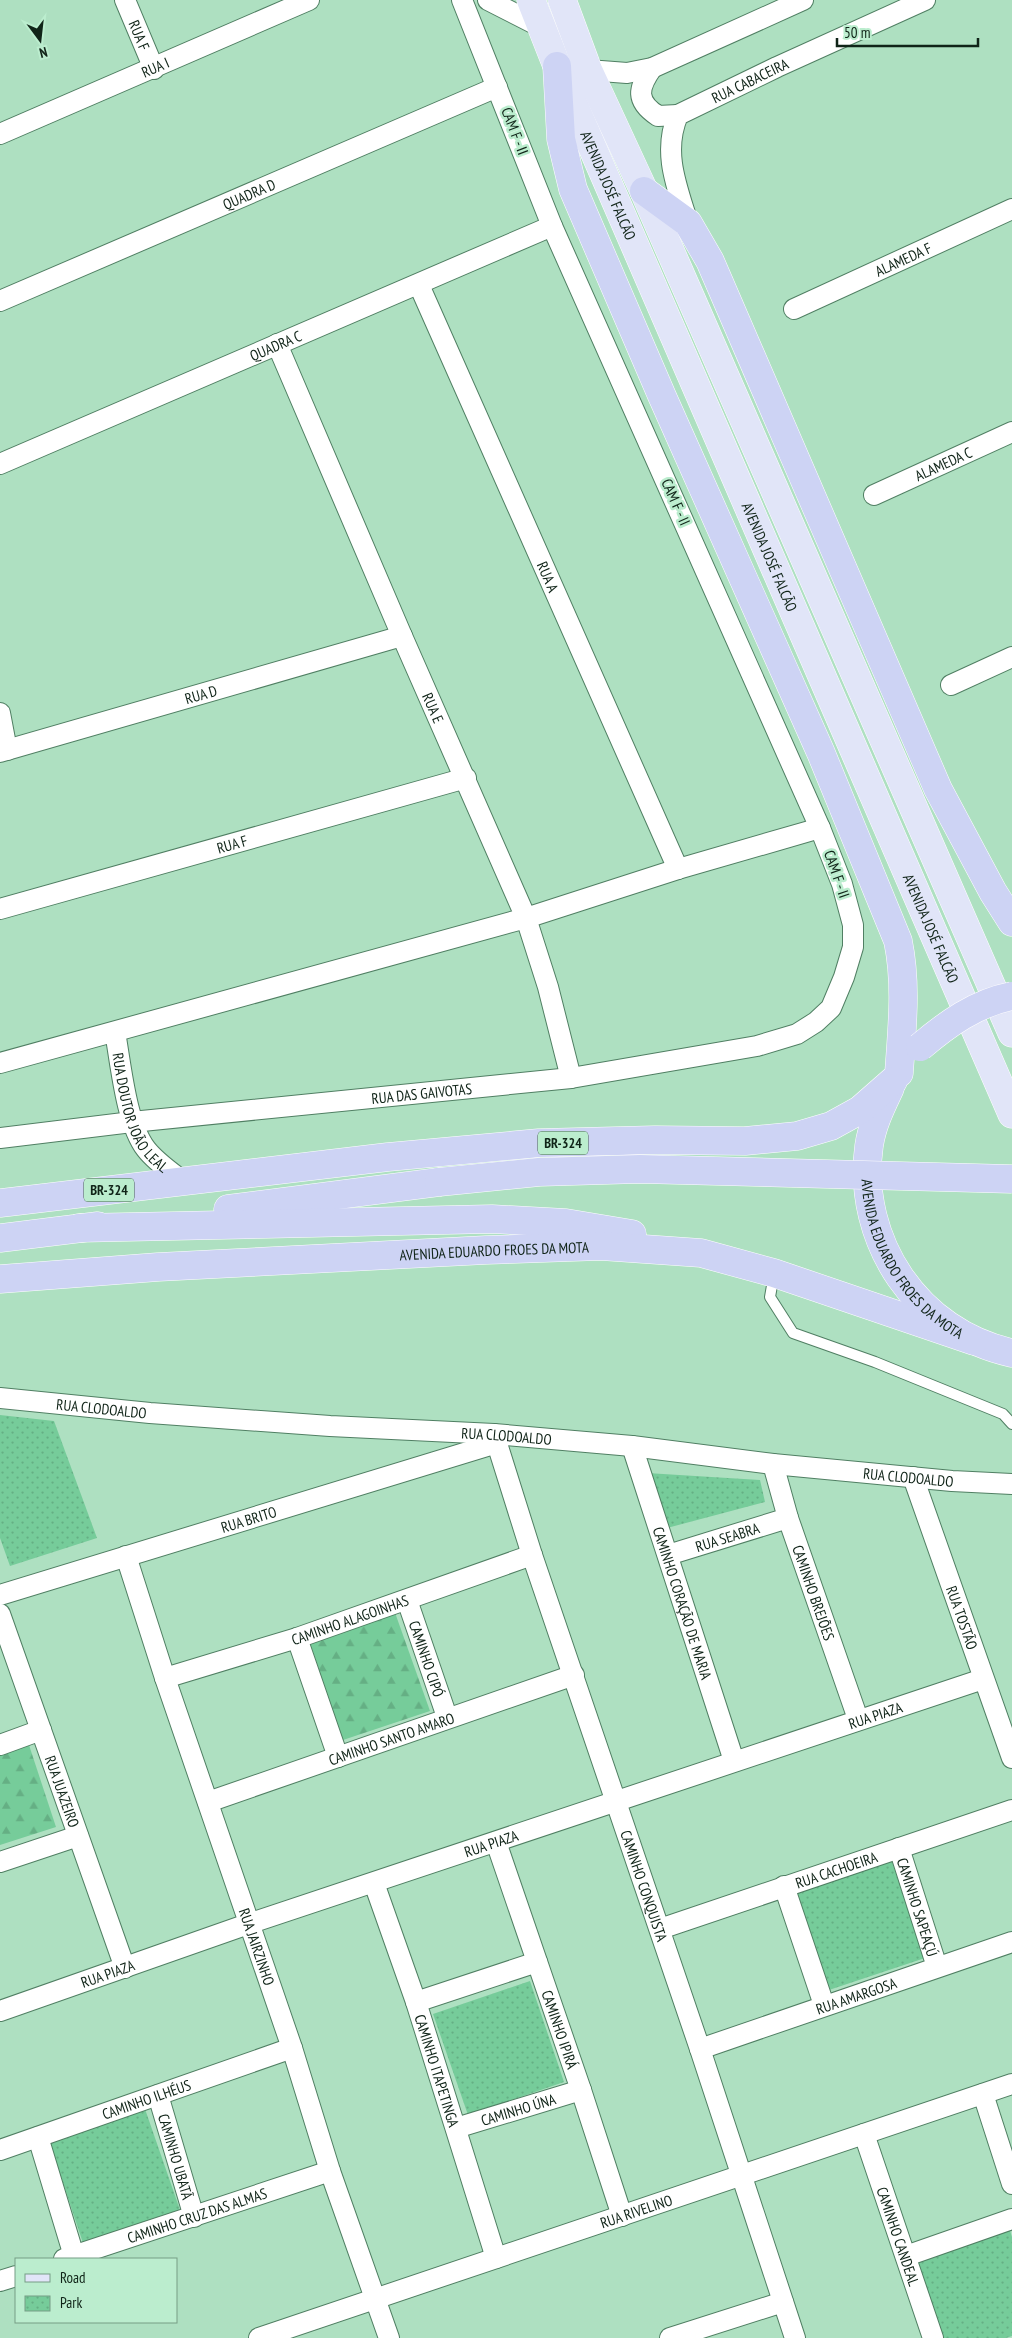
<svg xmlns="http://www.w3.org/2000/svg" width="1012" height="2338" font-family="'PT Sans Narrow',sans-serif">
	<style>
		.forest { fill: url(#forest-firs) }
		.park { fill: url(#park-dots) }
		.lines { fill: none; stroke-linecap: round; stroke-linejoin: round }
		.lane-casing { stroke: #507f63; stroke-width: 12 }
		.street-casing { stroke: #507f63; stroke-width: 22 }
		.primary-casing { stroke: #fff; stroke-width: 29 }
		.highway-casing { stroke: #fff; stroke-width: 29 }
		.lane { stroke: #fff; stroke-width: 10 }
		.street { stroke: #fff; stroke-width: 20 }
		.primary { stroke: #e1e5f8; stroke-width: 28 }
		.highway { stroke: #cdd3f4; stroke-width: 28 }
		.highway-bridge-casing { stroke: #fff; stroke-width: 29; stroke-linecap: butt }
		.highway-bridge { stroke: #cdd3f4; stroke-width: 28 }
		.labels { text-anchor: middle; dominant-baseline: central; stroke-width: 5; stroke-linejoin: round; paint-order: stroke }
		.shield { fill: #bbedce; stroke: #43604f; stroke-width: 1 }
		.shield-label { font-size: 14px; font-weight: bold; fill: #102418 }
		.street-label { font-size: 15px; fill: #102418; stroke: #bbedce }
	</style>
	<defs>
		<pattern id="forest-firs" width="22" height="20" patternUnits="userSpaceOnUse" patternTransform="scale(1.25)"><rect width="22" height="20" fill="#76cc9a"/><path d="M5 1l3.5 6h-7zM16 11l3.5 6h-7z" fill="#65af84"/></pattern>
		<pattern id="park-dots" width="8" height="8" patternUnits="userSpaceOnUse" patternTransform="scale(1.25)"><rect width="8" height="8" fill="#76cc9a"/><path d="M2 2h.1M6 6h.1" fill="none" stroke="#65af84" stroke-width="1.8" stroke-linecap="round"/></pattern>
	</defs>
	<rect width="100%" height="100%" fill="#aee0c1"/>
	<g class="forest">
		<path d="M393,1607L430,1711L343,1740L308,1637Z"/>
		<path d="M29,1745L56,1827L0,1845V1755Z"/>
	</g>
	<g class="park">
		<path d="M0,1415L54,1421L97,1538L10,1566L0,1538Z"/>
		<path d="M647,1473L760,1480L765,1502L667,1528Z"/>
		<path d="M890,1856L925,1958L829,1990L794,1889Z"/>
		<path d="M530,1981L564,2082L468,2115L433,2014Z"/>
		<path d="M145,2109L180,2210L83,2243L49,2141Z"/>
		<path d="M1008,2224L1012,2237V2336L1006,2338H939L912,2257Z"/>
	</g>
	<g class="lines">
		<defs>
			<path id="lane" d="M774,1274L770,1297L793,1333L875,1362L1003,1414L1012,1424"/>
			<g id="street">
				<path id="s1" d="M125,0L154,69"/>
				<path d="M488,0L543,28"/>
				<path d="M652,68C638,88 635,101 658,116L678,115"/>
				<path d="M588,70L627,73L652,68L803,0"/>
				<path id="s2" d="M0,134L309,0"/>
				<path id="s3" d="M688,223C677,187 662,152 678,115L777,67L925,0"/>
				<path id="s4" d="M419,285L678,869"/>
				<path id="s5" d="M0,301L497,87"/>
				<path id="s6" d="M794,309L1012,209"/>
				<path id="s7" d="M277,344L402,636L526,918L548,987L571,1078"/>
				<path id="s8" d="M0,464L552,226"/>
				<path id="s9" d="M874,495L1012,432"/>
				<path d="M951,685L1012,657"/>
				<path d="M0,713L7,750"/>
				<path id="s10" d="M0,752L402,636"/>
				<path id="s11" d="M0,909L466,778"/>
				<path id="s12" d="M115,1032C121,1065 126,1123 146,1149C156,1162 171,1172 184,1182"/>
				<path d="M0,1063L526,918L678,869L820,828"/>
				<path id="s13" d="M0,1138L132,1122L571,1078L757,1046L797,1034L816,1022L831,1008L844,977L853,947V925L842,884L820,828L552,226L462,0"/>
				<path id="s14" d="M0,1398L150,1413L330,1426L494,1434L632,1446L773,1464L952,1481L1012,1484"/>
				<path id="s15" d="M494,1434L532,1555L700,2049L795,2338"/>
				<path id="s16" d="M632,1446L734,1761"/>
				<path id="s17" d="M773,1464L788,1518L858,1719"/>
				<path id="s18" d="M913,1477L1012,1758"/>
				<path id="s19" d="M668,1555L788,1518"/>
				<path id="s20" d="M126,1556L165,1678L292,2048L330,2171L389,2338"/>
				<path id="s21" d="M0,1595L497,1443"/>
				<path id="s22" d="M407,1600L447,1717"/>
				<path id="s23" d="M0,1614L125,1968"/>
				<path d="M297,1638L338,1757"/>
				<path id="s24" d="M165,1678L297,1638L532,1555"/>
				<path d="M0,1745L41,1730"/>
				<path id="s25" d="M208,1802L574,1675"/>
				<path id="s26" d="M496,1842L581,2090L622,2216"/>
				<path id="s27" d="M899,1848L937,1967"/>
				<path d="M0,1862L78,1836"/>
				<path id="s28" d="M374,1883L416,2002L496,2258"/>
				<path d="M784,1886L824,2005"/>
				<path id="s29" d="M660,1929L1012,1810"/>
				<path d="M416,2002L537,1962"/>
				<path id="s30" d="M0,2011L248,1924L983,1679"/>
				<path id="s31" d="M700,2049L1012,1942"/>
				<path d="M983,2094L1012,2184"/>
				<path id="s32" d="M158,2095L194,2217"/>
				<path id="s33" d="M456,2128L581,2090"/>
				<path id="s34" d="M864,2134L933,2338"/>
				<path d="M38,2137L74,2256"/>
				<path id="s35" d="M0,2150L292,2048"/>
				<path d="M906,2256L1012,2219"/>
				<path id="s36" d="M64,2259L330,2171"/>
				<path d="M0,2281L16,2276"/>
				<path id="s37" d="M259,2338L1012,2084"/>
				<path d="M670,2338L783,2302"/>
			</g>
			<g id="primary">
				<path id="s38" d="M531,0L557,66L1012,1114"/>
				<path d="M562,0L588,70L644,191L1012,1033"/>
			</g>
			<g id="highway">
				<path d="M557,66L561,139L573,189L662,396L821,753L898,941C907,985 902,1028 899,1073"/>
				<path d="M644,191L688,223L710,261L938,789L993,892L1012,922"/>
				<path id="s39" d="M890,1088C881,1107 872,1125 869,1146C856,1241 918,1333 1012,1353"/>
				<path d="M0,1203L388,1157L539,1143L655,1140L745,1141L797,1136L831,1126L860,1110L893,1081"/>
				<path d="M228,1209L439,1182"/>
				<path d="M79,1228L492,1219L566,1223L632,1234"/>
				<path d="M0,1238L98,1226"/>
				<path id="s40" d="M0,1279L158,1267L486,1250L601,1246L701,1253L774,1273L974,1341"/>
			</g>
		</defs>
		<use href="#lane" class="lane-casing"/>
		<use href="#street" class="street-casing"/>
		<use href="#primary" class="primary-casing"/>
		<use href="#highway" class="highway-casing"/>
		<use href="#lane" class="lane"/>
		<use href="#street" class="street"/>
		<use href="#primary" class="primary"/>
		<use href="#highway" class="highway"/>
		<defs>
			<g id="highway-bridge">
				<path d="M920,1047C947,1024 976,1003 1012,996"/>
				<path d="M439,1182L539,1172L640,1169L1012,1179"/>
			</g>
		</defs>
		<use href="#highway-bridge" class="highway-bridge-casing"/>
		<use href="#highway-bridge" class="highway-bridge"/>
	</g>
	<g class="labels">
		<g class="shield">
			<rect x="538" y="1131.5" width="50" height="23" rx="4"/>
			<rect x="84" y="1178.5" width="50" height="23" rx="4"/>
		</g>
		<g class="shield-label">
			<text x="563" y="1143">BR-324</text>
			<text x="109" y="1190">BR-324</text>
		</g>
		<g class="street-label">
			<text stroke="none"><textPath href="#s1" startOffset="38">RUA F</textPath></text>
			<text stroke="none"><textPath href="#s2" startOffset="169">RUA I</textPath></text>
			<text stroke="none"><textPath href="#s3" startOffset="191">RUA CABACEIRA</textPath></text>
			<text transform="translate(515 131) rotate(69)">CAM F - II</text>
			<text stroke="none"><textPath href="#s38" startOffset="201">AVENIDA JOSÉ FALCÃO</textPath></text>
			<text stroke="none"><textPath href="#s5" startOffset="271">QUADRA D</textPath></text>
			<text stroke="none"><textPath href="#s6" startOffset="120">ALAMEDA F</textPath></text>
			<text stroke="none"><textPath href="#s8" startOffset="300">QUADRA C</textPath></text>
			<text stroke="none"><textPath href="#s9" startOffset="76">ALAMEDA C</textPath></text>
			<text transform="translate(676 502) rotate(66)">CAM F - II</text>
			<text stroke="none"><textPath href="#s38" startOffset="606">AVENIDA JOSÉ FALCÃO</textPath></text>
			<text stroke="none"><textPath href="#s4" startOffset="319">RUA A</textPath></text>
			<text stroke="none"><textPath href="#s10" startOffset="209">RUA D</textPath></text>
			<text stroke="none"><textPath href="#s7" startOffset="396">RUA E</textPath></text>
			<text stroke="none"><textPath href="#s11" startOffset="241">RUA F</textPath></text>
			<text transform="translate(837 874) rotate(71)">CAM F - II</text>
			<text stroke="none"><textPath href="#s38" startOffset="1011">AVENIDA JOSÉ FALCÃO</textPath></text>
			<text stroke="none"><textPath href="#s13" startOffset="424">RUA DAS GAIVOTAS</textPath></text>
			<text stroke="none"><textPath href="#s12" startOffset="86">RUA DOUTOR JOÃO LEAL</textPath></text>
			<text stroke="none"><textPath href="#s40" startOffset="495">AVENIDA EDUARDO FROES DA MOTA</textPath></text>
			<text stroke="none"><textPath href="#s39" startOffset="190">AVENIDA EDUARDO FROES DA MOTA</textPath></text>
			<text stroke="none"><textPath href="#s14" startOffset="102">RUA CLODOALDO</textPath></text>
			<text stroke="none"><textPath href="#s14" startOffset="508">RUA CLODOALDO</textPath></text>
			<text stroke="none"><textPath href="#s14" startOffset="912">RUA CLODOALDO</textPath></text>
			<text stroke="none"><textPath href="#s21" startOffset="260">RUA BRITO</textPath></text>
			<text stroke="none"><textPath href="#s19" startOffset="62">RUA SEABRA</textPath></text>
			<text stroke="none"><textPath href="#s17" startOffset="135">CAMINHO BREJÕES</textPath></text>
			<text stroke="none"><textPath href="#s16" startOffset="165">CAMINHO CORAÇÃO DE MARIA</textPath></text>
			<text stroke="none"><textPath href="#s18" startOffset="149">RUA TOSTÃO</textPath></text>
			<text stroke="none"><textPath href="#s24" startOffset="194">CAMINHO ALAGOINHAS</textPath></text>
			<text stroke="none"><textPath href="#s22" startOffset="62">CAMINHO CIPÓ</textPath></text>
			<text stroke="none"><textPath href="#s30" startOffset="924">RUA PIAZA</textPath></text>
			<text stroke="none"><textPath href="#s25" startOffset="194">CAMINHO SANTO AMARO</textPath></text>
			<text stroke="none"><textPath href="#s23" startOffset="188">RUA JUAZEIRO</textPath></text>
			<text stroke="none"><textPath href="#s30" startOffset="519">RUA PIAZA</textPath></text>
			<text stroke="none"><textPath href="#s29" startOffset="186">RUA CACHOEIRA</textPath></text>
			<text stroke="none"><textPath href="#s15" startOffset="476">CAMINHO CONQUISTA</textPath></text>
			<text stroke="none"><textPath href="#s27" startOffset="62">CAMINHO SAPEAÇÚ</textPath></text>
			<text stroke="none"><textPath href="#s20" startOffset="412">RUA JAIRZINHO</textPath></text>
			<text stroke="none"><textPath href="#s30" startOffset="114">RUA PIAZA</textPath></text>
			<text stroke="none"><textPath href="#s31" startOffset="165">RUA AMARGOSA</textPath></text>
			<text stroke="none"><textPath href="#s26" startOffset="198">CAMINHO IPIRÁ</textPath></text>
			<text stroke="none"><textPath href="#s28" startOffset="198">CAMINHO ITAPETINGA</textPath></text>
			<text stroke="none"><textPath href="#s35" startOffset="155">CAMINHO ILHÉUS</textPath></text>
			<text stroke="none"><textPath href="#s33" startOffset="65">CAMINHO ÚNA</textPath></text>
			<text stroke="none"><textPath href="#s32" startOffset="64">CAMINHO UBATÃ</textPath></text>
			<text stroke="none"><textPath href="#s37" startOffset="398">RUA RIVELINO</textPath></text>
			<text stroke="none"><textPath href="#s36" startOffset="140">CAMINHO CRUZ DAS ALMAS</textPath></text>
			<text stroke="none"><textPath href="#s34" startOffset="108">CAMINHO CANDEAL</textPath></text>
		</g>
	</g>
	<rect x="15" y="2258" width="162" height="65" fill="#bbedce" stroke="#779d85"/>
	<rect x="25" y="2274" width="25" height="8" fill="#e1e5f8" stroke="#779d85"/>
	<text x="60" y="2283" font-size="15" fill="#102418">Road</text>
	<rect x="25" y="2296" width="25" height="15" fill="url(#park-dots)" stroke="#779d85"/>
	<text x="60" y="2308" font-size="15" fill="#102418">Park</text>
	<g transform="translate(40 40) rotate(165)" stroke="#bbedce" stroke-width="4" paint-order="stroke">
	<path d="M0-4L9 19L0 12L-9 19Z" fill="#102418"/>
	<text y="-8" font-size="14" font-weight="bold" text-anchor="middle" fill="#102418">N</text>
	</g>
	<path d="M837 38v8h141v-8" fill="none" stroke="#102418" stroke-width="2.5"/>
	<text x="844" y="38" font-size="15" fill="#102418" stroke="#bbedce" stroke-width="4" paint-order="stroke">50 m</text>
</svg>
